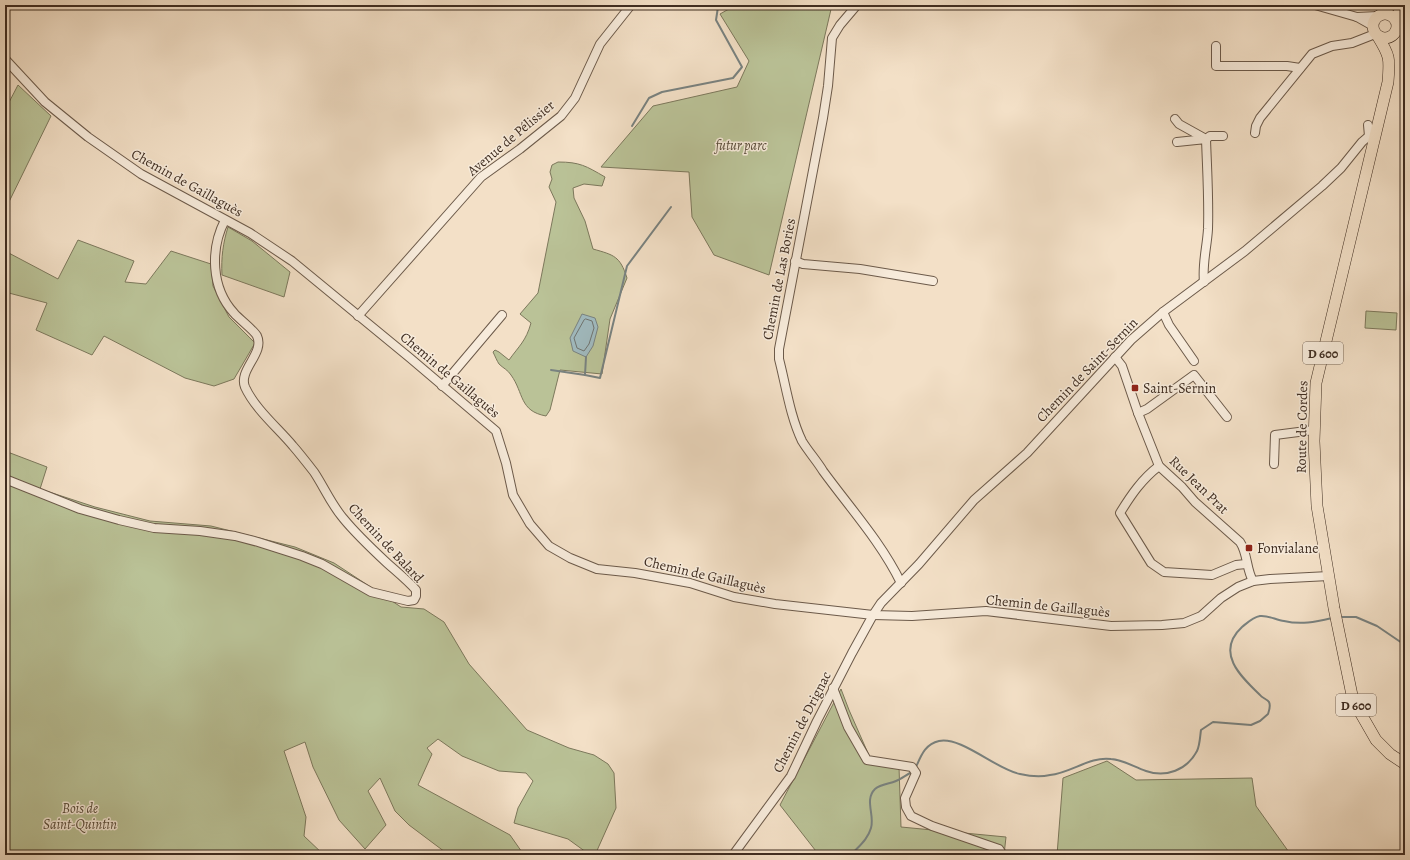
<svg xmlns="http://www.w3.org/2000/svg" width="1410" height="860" font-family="Alegreya,serif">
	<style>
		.green { fill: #bac297; stroke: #7c785c }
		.water { fill: #a0babf; stroke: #798280 }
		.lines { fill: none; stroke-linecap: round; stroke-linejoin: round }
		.shore { stroke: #707470; stroke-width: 1 }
		.stream { stroke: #798280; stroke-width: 2 }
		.minor-casing { stroke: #6c5a4a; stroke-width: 10 }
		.major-casing { stroke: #3f2d21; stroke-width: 12 }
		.minor { stroke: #f7ebdb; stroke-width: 8 }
		.major { stroke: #f3e0c7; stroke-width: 11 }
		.poi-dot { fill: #8f2418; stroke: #f7ebdb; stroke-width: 1.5 }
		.labels { text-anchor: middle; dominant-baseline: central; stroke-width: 3; stroke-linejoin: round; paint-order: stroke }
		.shield { fill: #f7ebdb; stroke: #766659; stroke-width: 1 }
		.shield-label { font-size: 13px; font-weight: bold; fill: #3f2d21 }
		.street-label { font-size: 14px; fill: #3f2d21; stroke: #f7ebdb }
		.park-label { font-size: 14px; font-style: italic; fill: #584b39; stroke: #f7ebdb }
		.poi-label { font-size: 14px; fill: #3f2d21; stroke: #f7ebdb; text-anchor: start }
	</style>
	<rect width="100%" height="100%" fill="#f3e0c7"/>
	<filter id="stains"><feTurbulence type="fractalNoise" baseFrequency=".005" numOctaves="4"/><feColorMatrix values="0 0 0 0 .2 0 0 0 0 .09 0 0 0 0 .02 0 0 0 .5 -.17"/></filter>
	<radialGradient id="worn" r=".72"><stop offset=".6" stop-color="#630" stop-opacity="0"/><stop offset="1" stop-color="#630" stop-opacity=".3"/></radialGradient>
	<g class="green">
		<path d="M736,5H832L769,275L714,255L692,217L689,172L601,167L653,106L737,87L749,61L720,14Z"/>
		<path d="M18,85L51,116L5,210V110Z"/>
		<path d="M558,162C580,162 586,166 605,177L602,186L584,184L573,188L574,198L585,221L593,249C614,255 620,256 627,278L610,319L602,374L560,370L550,410L546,416C519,411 524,393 511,375C508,370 503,368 499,364C497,361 495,356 493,352L495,350L499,352L509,360C519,346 526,341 531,323L520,314L538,293L556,202L549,187L552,179L550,172L552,165Z"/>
		<path d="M228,227L252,241L290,272L284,297L222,275C221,258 223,243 228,227Z"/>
		<path d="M78,240L134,261L125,282L146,284L171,251L211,264L213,286L229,317L255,343L234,379L214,386L185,378L104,336L92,355L36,330L47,303L5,292V251L58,279Z"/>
		<path d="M1366,311L1397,313L1396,330L1365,328Z"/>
		<path d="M5,451L47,467L40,489L95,507L150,521L211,526L295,547L334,563L401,607L424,609L444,622L469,664L527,730L569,748L594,755L608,764L614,773L616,808L595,855H590L568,839L514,823L518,808L533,781L526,773L499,771L462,756L438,739L427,748L432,754L418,785L510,835L524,855H449L409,825L395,811L380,778L368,791L386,825L365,849L339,820L313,767L305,742L284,751L306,817L304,836L324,855H5Z"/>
		<path d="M841,689L849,710L871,760L899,767L901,827L1006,837L1004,855H819L780,805Z"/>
		<path d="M1107,761L1136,780L1252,778L1256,806L1291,855H1057L1063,778Z"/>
	</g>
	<path class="water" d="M582,314L595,318L598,327L593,346L586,357L573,351L570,338Z"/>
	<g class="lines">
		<path class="shore" d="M586,319L592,321L594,328L589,344L584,351L577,348L574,338L584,320Z"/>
		<g class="stream">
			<path d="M632,126L649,98L662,92L733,78L742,67L716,20L718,7L721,5"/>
			<path d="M551,370L585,375L586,357"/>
			<path d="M585,375L600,378L627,266L671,207"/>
			<path d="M1340,617H1356L1377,626L1405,645"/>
			<path d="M916,767C921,756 925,744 939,741C961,736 997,770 1020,774C1029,776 1041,777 1050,775C1071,773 1090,756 1111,759C1124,760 1134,767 1146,771C1166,778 1187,770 1197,751C1200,745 1200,736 1201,730L1213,722L1251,725L1260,721L1268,714C1269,711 1271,706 1269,702C1267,699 1262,698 1260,695C1240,676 1215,652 1242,627C1247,623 1253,617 1260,616C1268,615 1276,620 1284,621C1301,625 1315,622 1332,618"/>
			<path d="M851,855C859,846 868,839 871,828C875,815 864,800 875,789C881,784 889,784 896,781C901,779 906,775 912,772"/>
		</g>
		<defs>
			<g id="minor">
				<path d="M857,5L840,25L832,38L828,86L823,118L779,349V359C786,386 790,416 802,441C808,451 817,461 823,471C850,508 881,542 901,583"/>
				<path d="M1315,5L1357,17L1373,26"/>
				<path d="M1357,17L1378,16"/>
				<path d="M1216,46V66H1287L1300,68"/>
				<path d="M5,59L45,102L88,137L141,174L250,233L292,261L410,358L496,431L506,463L513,495L530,524L549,546L570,558L597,569L635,573L690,583L734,597L775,604L873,615L912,616L986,611L1111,626L1162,625L1184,623L1201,616L1221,598L1238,587L1253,581L1270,579L1329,576"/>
				<path d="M1175,119L1179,124L1206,139L1210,136H1223"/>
				<path d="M1368,125L1369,136"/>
				<path d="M1255,133L1256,126L1260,118L1312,54L1332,46L1352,43L1375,34"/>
				<path d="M1177,142L1206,139C1207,169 1209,199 1208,229C1207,247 1202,264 1204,282"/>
				<path d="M795,261L803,264L860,269L933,281"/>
				<path d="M1163,312L1169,325L1194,361"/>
				<path d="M358,316L481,177L520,149L561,116L575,98L600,44L631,5"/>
				<path d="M1115,357L1122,366L1138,413L1159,466L1182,487L1195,502L1240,542C1248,554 1246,569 1253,581"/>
				<path d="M442,386L502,315"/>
				<path d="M1138,413L1147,409L1194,375L1227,417"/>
				<path d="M1274,464L1275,435L1314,430"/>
				<path d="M1159,466C1142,479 1131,495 1120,513L1151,563L1164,572L1212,575L1236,565L1246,564"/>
				<path d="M5,479L80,509L119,520L154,528L200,531L235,536L258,542L302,556L322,564L371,592L408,601L414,600L416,596V590C407,580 397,572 387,563C372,549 356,534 343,518C331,504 324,487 314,472C307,463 300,454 293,446C278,428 255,409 245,387C238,370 265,353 257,336C255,331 239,319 234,313C211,288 210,249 225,220"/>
				<path d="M833,688L848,727L867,760L912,767L916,773L905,798L906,807L911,816L932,826L999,849L1003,855"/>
				<path d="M733,855L791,776L817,721L852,653L873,615L881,603L919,564L974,500L1027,453L1131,340L1163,312L1245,251L1322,186L1341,168L1362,142L1369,136L1376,135"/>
			</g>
			<g id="major">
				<circle cx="1385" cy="26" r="12"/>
				<path d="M1396,20L1402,5"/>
				<path d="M1377,35C1390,56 1390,58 1388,82L1316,383L1314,441L1317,506L1334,608L1353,700L1376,740L1390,754L1405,764"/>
			</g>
		</defs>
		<use href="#minor" class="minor-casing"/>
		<use href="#major" class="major-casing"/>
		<use href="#minor" class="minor"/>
		<use href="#major" class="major"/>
	</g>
	<g class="poi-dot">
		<rect x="1131" y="384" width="8" height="8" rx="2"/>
		<rect x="1245" y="544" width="8" height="8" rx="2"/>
	</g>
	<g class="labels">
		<g class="shield">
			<rect x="1303" y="342" width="40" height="22" rx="3"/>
			<rect x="1336" y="694" width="40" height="22" rx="3"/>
		</g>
		<g class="shield-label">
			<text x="1323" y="353">D 600</text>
			<text x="1356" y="705">D 600</text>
		</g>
		<g class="street-label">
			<text transform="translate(511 138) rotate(-40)">Avenue de Pélissier</text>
			<text transform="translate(187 183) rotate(29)">Chemin de Gaillaguès</text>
			<text transform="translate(779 279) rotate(-79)">Chemin de Las Bories</text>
			<text transform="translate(1087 370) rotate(-46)">Chemin de Saint-Sernin</text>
			<text transform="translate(450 375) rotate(40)">Chemin de Gaillaguès</text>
			<text transform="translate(1302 427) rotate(-89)">Route de Cordes</text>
			<text transform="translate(1199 485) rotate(44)">Rue Jean Prat</text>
			<text transform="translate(386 543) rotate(47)">Chemin de Balard</text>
			<text transform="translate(705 575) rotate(13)">Chemin de Gaillaguès</text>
			<text transform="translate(1048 606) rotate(6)">Chemin de Gaillaguès</text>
			<text transform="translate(802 722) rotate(-63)">Chemin de Drignac</text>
		</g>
		<g class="park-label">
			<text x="741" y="145">futur parc</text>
			<text x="80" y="808">Bois de<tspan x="80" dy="16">Saint-Quintin</tspan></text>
		</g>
		<g class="poi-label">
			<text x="1143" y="388">Saint-Sernin</text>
			<text x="1257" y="548">Fonvialane</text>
		</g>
	</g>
	<rect width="1410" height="860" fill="none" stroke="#f3e0c7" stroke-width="20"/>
	<rect x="6" y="6" width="1398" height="848" fill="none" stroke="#3f2d21" stroke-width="2"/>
	<rect x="10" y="10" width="1390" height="840" fill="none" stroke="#3f2d21"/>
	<rect width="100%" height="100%" filter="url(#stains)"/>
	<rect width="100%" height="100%" fill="url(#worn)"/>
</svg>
